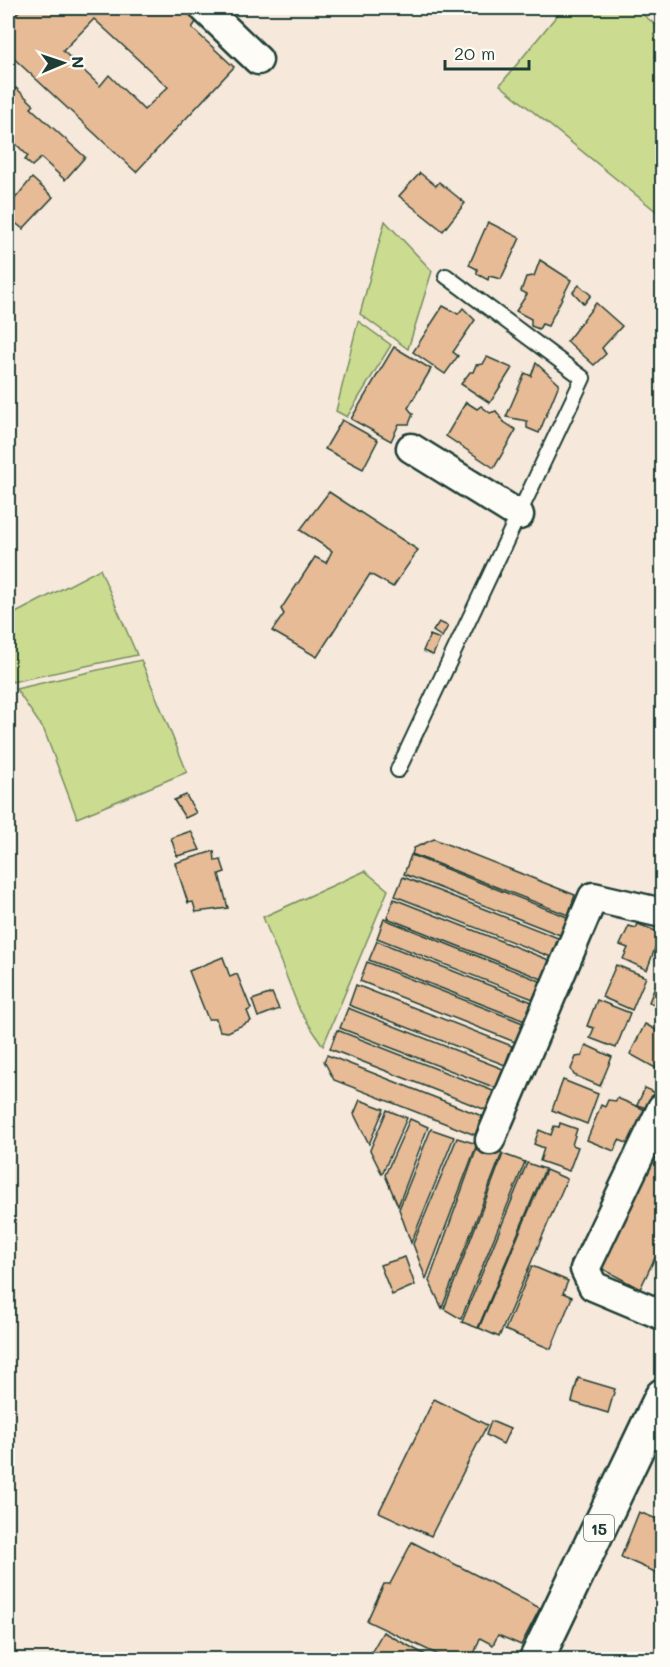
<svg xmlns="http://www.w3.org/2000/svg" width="670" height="1667" font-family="Mali,sans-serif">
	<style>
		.green { fill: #cbdc90; stroke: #758c62; stroke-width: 1.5 }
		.building { fill: #e6bb96; stroke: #1f3d34; stroke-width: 1.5; fill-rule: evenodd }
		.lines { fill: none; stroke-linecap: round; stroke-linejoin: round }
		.lane-casing { stroke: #1f3d34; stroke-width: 18 }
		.street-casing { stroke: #1f3d34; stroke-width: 33 }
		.primary-casing { stroke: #1f3d34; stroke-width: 38 }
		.lane { stroke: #fdfcf7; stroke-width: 14 }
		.street { stroke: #fdfcf7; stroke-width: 28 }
		.primary { stroke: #fdfcf7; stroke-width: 33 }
		.labels { text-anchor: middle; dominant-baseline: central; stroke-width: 4.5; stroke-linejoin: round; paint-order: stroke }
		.shield { fill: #fdfcf7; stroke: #62766e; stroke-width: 1.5 }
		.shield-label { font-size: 16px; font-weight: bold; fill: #1f3d34 }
	</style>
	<rect width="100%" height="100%" fill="#f6e8da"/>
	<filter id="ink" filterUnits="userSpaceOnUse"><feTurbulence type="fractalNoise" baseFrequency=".0167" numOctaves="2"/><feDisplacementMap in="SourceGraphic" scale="12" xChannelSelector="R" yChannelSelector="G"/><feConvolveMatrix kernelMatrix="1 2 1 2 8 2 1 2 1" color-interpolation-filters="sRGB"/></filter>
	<g filter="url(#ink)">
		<g class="green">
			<path d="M563,8H635L662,30V216L500,85Z"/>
			<path d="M385,221L432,271L408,349L360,314Z"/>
			<path d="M358,321L391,345L347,417L336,411Z"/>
			<path d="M100,569L137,655L12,682L8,675V617Z"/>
			<path d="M141,660L187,772L77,818L44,730L16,689Z"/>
			<path d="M365,871L388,890L323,1046L300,1011L263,917Z"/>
		</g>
		<g class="building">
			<path d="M22,8H186L198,19L192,28L234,67L136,172L8,53V23ZM94,19L168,87L144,110L109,75L100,86L63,51Z"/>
			<path d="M16,88L34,105L31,108L85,157L65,180L41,158L32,166L25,160L28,156L8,136V119L11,115L8,111V99Z"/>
			<path d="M420,173L436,186L439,182L465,203L443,231L399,196Z"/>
			<path d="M32,178L53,197L23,229L8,217V207Z"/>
			<path d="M488,222L520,238L501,279L489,276L488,280L477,274V269L469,265Z"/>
			<path d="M540,260L571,280L548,326L542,324L539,329L531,326V319L516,311L527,294L521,291L526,277L534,276Z"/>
			<path d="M579,285L591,295L584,304L573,292Z"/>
			<path d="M596,303L622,326L602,348L606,354L594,365L567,341Z"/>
			<path d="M443,306L458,314L463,308L475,320L453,352L458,356L445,374L413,352Z"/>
			<path d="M394,347L431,369L408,408L413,414L409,424H399L391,441L351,419Z"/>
			<path d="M487,357L512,368L490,403L461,384L470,372H473L476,365L483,364Z"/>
			<path d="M536,363L559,384L539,433L527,428V421L506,417L525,373L531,376Z"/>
			<path d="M466,402L477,409L481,406L490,413L496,411L504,422L516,430L494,468L446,436Z"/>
			<path d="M342,420L378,440L363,469L325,449Z"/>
			<path d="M329,492L418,550L393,587L370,574L317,657L272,631L284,614L281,609L315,557L326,563L332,551L300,530Z"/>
			<path d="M439,622L448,626L442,637L433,631Z"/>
			<path d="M430,635L440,639L433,655L423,651Z"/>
			<path d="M186,795L196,813L185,818L174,800Z"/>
			<path d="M191,831L200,850L177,856L171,838Z"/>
			<path d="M434,839L575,895L568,915L412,854L414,848Z"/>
			<path d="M214,851L215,861L221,860L225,872L219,874L228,908L196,912L193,902L188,903L175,863Z"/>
			<path d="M411,855L567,917L560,935L404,874Z"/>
			<path d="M403,877L558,938L551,957L395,896Z"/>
			<path d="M394,899L549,960L542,979L387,918Z"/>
			<path d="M384,919L540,981L533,999L377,938Z"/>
			<path d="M638,924L658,932L662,929L647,970L623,959L628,948L620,945L629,926L636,928Z"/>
			<path d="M377,941L532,1002L525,1021L369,960Z"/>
			<path d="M223,957L230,977L237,974L251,1009L247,1011L251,1021L228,1032L220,1031L216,1019H208L189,971Z"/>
			<path d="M367,962L523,1023L515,1042L360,981Z"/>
			<path d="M616,965L646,977L632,1010L602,997Z"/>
			<path d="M659,977L662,978V1009L649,1002Z"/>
			<path d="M356,985L512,1046L505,1065L349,1005Z"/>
			<path d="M272,993L279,1009L258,1017L252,1000Z"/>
			<path d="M597,1000L630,1013L616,1048L590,1038L594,1028L587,1026Z"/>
			<path d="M348,1008L503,1069L496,1088L340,1028Z"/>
			<path d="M645,1024L662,1033V1063L659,1070L630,1054Z"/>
			<path d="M337,1030L493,1091L486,1110L330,1049Z"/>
			<path d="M586,1045L612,1057L600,1086L574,1075L571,1069L576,1057L582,1056Z"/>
			<path d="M327,1055L482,1116L475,1135L334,1080L324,1061Z"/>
			<path d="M563,1080L598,1094L587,1124L552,1110Z"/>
			<path d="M645,1088L656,1093L649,1109L637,1105Z"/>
			<path d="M617,1098L648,1111L634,1146L619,1140L614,1151L587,1140L601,1105L605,1107L608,1100L616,1101Z"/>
			<path d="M360,1100L384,1109L369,1144L354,1114Z"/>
			<path d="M387,1110L407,1118L382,1174L370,1150Z"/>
			<path d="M410,1119L428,1127L398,1206L385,1175Z"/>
			<path d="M560,1123L577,1129L572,1145L578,1147L569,1171L540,1161L544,1148L534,1144L539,1130L551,1135L554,1126L559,1127Z"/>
			<path d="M431,1129L454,1137L411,1243L399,1209Z"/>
			<path d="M457,1138L477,1144L426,1279L413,1244Z"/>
			<path d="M657,1144L662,1147V1243L640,1289L601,1268Z"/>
			<path d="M478,1145L502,1153L442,1308L429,1281Z"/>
			<path d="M503,1154L525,1162L461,1319L444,1309Z"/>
			<path d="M527,1163L545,1169L478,1328L462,1322Z"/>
			<path d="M546,1170L567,1179L499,1337L479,1328Z"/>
			<path d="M405,1257L415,1285L392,1295L380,1265Z"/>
			<path d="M532,1266L568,1281L563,1293L572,1297L551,1349L505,1330Z"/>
			<path d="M578,1378L615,1389L608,1413L572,1402Z"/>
			<path d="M434,1399L487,1425L431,1536L379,1512Z"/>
			<path d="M491,1421L510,1429L503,1444L486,1435Z"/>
			<path d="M639,1512L662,1521V1575L621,1557Z"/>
			<path d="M412,1542L540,1608L521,1645L498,1635L493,1645L480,1638L472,1660H449L367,1621L384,1584H390Z"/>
			<path d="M383,1632L435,1660H367Z"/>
		</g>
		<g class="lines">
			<defs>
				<path id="lane" d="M398,770L583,378L446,276"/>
				<g id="street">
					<path d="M204,8L258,60"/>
					<path d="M411,448L519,515"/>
					<path d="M662,1108L585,1269L593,1286L662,1315"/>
					<path d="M490,1140L593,897L662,913"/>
				</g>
				<path id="primary" d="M536,1660L662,1396"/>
			</defs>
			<use href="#lane" class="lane-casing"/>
			<use href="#street" class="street-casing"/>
			<use href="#primary" class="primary-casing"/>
			<use href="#lane" class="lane"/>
			<use href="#street" class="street"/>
			<use href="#primary" class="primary"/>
		</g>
	</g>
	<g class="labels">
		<rect class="shield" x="584" y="1515" width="30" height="26" rx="4.5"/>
		<g class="shield-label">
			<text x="599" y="1528">15</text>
		</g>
	</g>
	<rect width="670" height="1667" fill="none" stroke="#fdfcf7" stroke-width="30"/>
	<rect x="15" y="15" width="640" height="1637" fill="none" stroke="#1f3d34" stroke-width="2" filter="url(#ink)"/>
	<g transform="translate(63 63) rotate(88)" stroke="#fdfcf7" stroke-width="4.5" paint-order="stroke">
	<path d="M0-4.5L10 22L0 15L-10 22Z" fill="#1f3d34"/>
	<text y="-9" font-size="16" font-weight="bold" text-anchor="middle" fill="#1f3d34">N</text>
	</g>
	<path d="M445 60v9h84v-9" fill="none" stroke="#1f3d34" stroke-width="3"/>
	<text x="454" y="60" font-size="18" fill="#1f3d34" stroke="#fdfcf7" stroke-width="4.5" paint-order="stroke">20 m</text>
</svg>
